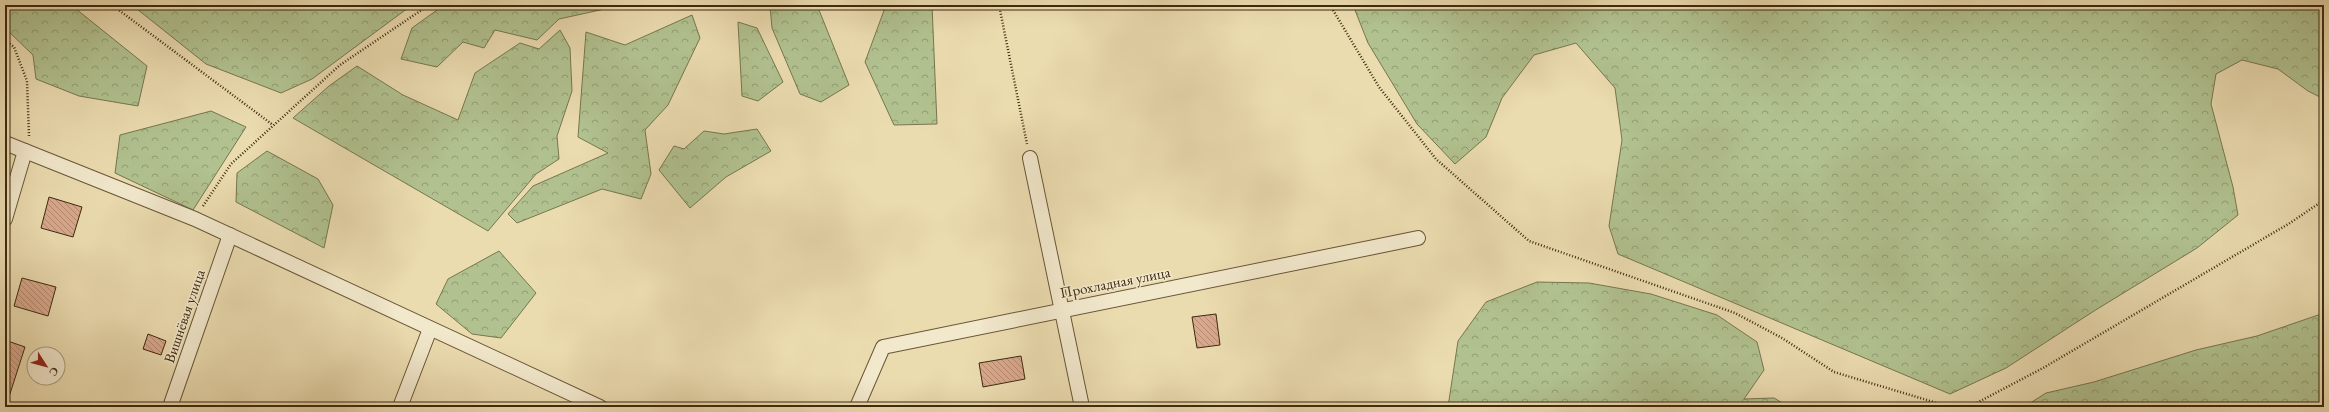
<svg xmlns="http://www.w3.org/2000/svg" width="2329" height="412" font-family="'EB Garamond',serif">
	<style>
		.forest { fill: url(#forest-crowns); stroke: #777650 }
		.building { fill: url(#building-back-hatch); stroke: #3d290f }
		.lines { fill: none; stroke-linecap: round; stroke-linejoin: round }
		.minor-casing { stroke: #685637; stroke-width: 16 }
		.path { stroke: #3d290f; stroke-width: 2.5; stroke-dasharray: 1 2; stroke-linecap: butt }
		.minor { stroke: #f2e8cc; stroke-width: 14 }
		.labels { text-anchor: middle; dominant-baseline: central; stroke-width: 3; stroke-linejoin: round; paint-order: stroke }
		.street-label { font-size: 15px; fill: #3d290f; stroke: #f2e8cc }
	</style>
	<defs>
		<pattern id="forest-crowns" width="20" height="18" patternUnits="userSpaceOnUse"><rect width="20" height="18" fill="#b1c290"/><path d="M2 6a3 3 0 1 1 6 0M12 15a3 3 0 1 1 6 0" fill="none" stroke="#919e74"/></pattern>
		<pattern id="building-back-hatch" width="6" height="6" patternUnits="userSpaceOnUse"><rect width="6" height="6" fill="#daa88c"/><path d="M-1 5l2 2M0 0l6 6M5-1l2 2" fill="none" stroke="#b28971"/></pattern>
	</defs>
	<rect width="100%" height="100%" fill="#ebdcb0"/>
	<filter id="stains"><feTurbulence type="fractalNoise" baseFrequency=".005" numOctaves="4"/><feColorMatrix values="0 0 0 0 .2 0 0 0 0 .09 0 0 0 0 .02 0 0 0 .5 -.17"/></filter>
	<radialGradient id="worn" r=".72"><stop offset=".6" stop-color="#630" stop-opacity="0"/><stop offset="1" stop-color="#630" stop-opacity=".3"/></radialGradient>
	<g class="forest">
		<path d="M5,5H71L147,66L138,106L79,96L36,79L33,55L5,28Z"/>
		<path d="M132,5H412L312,79L281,93L206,64Z"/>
		<path d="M444,5H623L559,19L537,40L495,30L484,48L463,42L437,67L401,59L412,28Z"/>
		<path d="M817,5L849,85L821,102L800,94L772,28L770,6Z"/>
		<path d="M886,5H932L937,124L894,125L865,62Z"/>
		<path d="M1353,5H2324V99L2308,91L2278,69L2242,60L2216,74L2211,104L2233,187L2238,215L2197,248L2094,311L2006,368L1950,394L1618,254L1609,226L1622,140L1615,88L1576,43L1534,55L1502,98L1486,137L1455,164L1417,124L1368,43Z"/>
		<path d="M692,15L700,38L668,105L645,130L651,174L641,199L602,189L517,223L508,214L533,186L608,153L578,137L586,32L625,45Z"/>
		<path d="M738,22L757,28L783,82L758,101L742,96Z"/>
		<path d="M560,30L570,48L572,91L557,136L559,159L536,174L488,231L293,118L329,86L357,66L403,95L458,120L475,73L520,43L539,49Z"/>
		<path d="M211,111L246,127L193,210L115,173L120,135Z"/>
		<path d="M757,129L771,151L726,177L690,208L659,170L674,146L684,149L704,131L724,134Z"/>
		<path d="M267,151L318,179L333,205L324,248L236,202L237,173Z"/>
		<path d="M499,251L536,293L501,338L472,334L436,304L448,279Z"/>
		<path d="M1537,282L1589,283L1651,294L1717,315L1757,342L1764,370L1744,399L1774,398L1789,407H1448L1458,341L1486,302Z"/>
		<path d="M2324,313V407H2024L2046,393L2094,382L2196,350L2257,336Z"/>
	</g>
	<g class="building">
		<path d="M49,197L82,207L73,237L41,228Z"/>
		<path d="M22,278L56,287L48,316L14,306Z"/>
		<path d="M1216,314L1220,345L1197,348L1192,317Z"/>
		<path d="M148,334L166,341L161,355L143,349Z"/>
		<path d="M5,340L25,347L8,400L5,399Z"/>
		<path d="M1021,356L1025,379L983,387L979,363Z"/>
	</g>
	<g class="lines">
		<defs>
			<g id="minor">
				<path d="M5,143L195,219L600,407"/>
				<path d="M1030,158L1082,407"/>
				<path d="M5,219L25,151"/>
				<path d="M170,407L230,235"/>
				<path d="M400,407L430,329"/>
				<path d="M857,407L883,347L1418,238"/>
			</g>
		</defs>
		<use href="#minor" class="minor-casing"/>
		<g class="path">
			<path d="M112,5L273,125"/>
			<path d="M999,5L1027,144"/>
			<path d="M1330,5L1379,87L1436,159L1529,241L1735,313L1782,338L1834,372L1950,407"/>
			<path d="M5,40L14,47L27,81L29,136"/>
			<path d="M203,206L231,164L340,65L429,5"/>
			<path d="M1969,407L2043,368L2290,223L2324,200"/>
		</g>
		<use href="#minor" class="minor"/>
	</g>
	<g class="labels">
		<g class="street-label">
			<text transform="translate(1115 282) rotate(-11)">Прохладная улица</text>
			<text transform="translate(184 316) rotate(-71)">Вишнёвая улица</text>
		</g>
	</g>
	<rect width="2329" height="412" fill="none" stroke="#ebdcb0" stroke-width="20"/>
	<rect x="6" y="6" width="2317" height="400" fill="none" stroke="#3d290f" stroke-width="2"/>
	<rect x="10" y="10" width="2309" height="392" fill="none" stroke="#3d290f"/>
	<g transform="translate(46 366) rotate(126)"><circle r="19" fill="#f2e8cc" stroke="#aa9c80"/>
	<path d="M0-3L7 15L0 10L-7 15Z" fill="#8f2418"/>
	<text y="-6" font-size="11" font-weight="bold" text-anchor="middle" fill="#3d290f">С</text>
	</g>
	<rect width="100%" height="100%" filter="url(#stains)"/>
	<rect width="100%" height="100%" fill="url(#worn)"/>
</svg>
